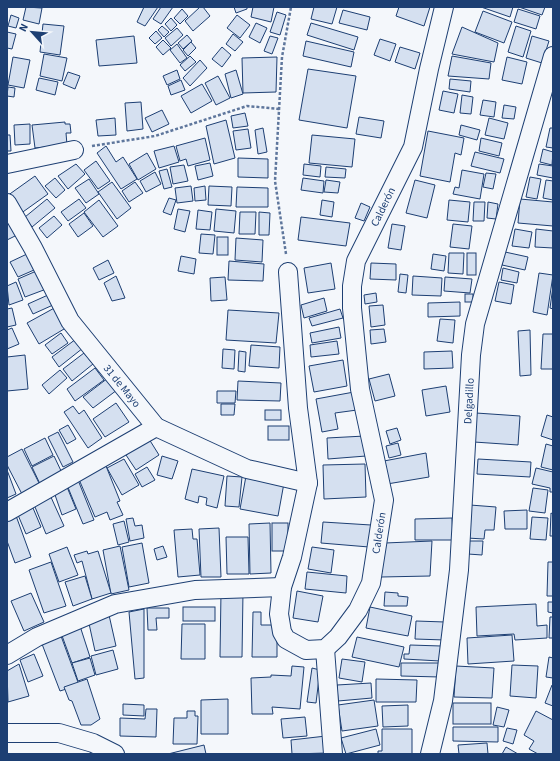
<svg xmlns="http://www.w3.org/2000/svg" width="560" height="761" font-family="'Source Sans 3',sans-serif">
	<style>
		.building { fill: #d5e0f0; stroke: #1d3f73 }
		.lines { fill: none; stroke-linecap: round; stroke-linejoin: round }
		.minor-casing { stroke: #1d3f73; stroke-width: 20 }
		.path { stroke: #5e769c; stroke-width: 2.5; stroke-dasharray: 3 2; stroke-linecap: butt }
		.minor { stroke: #f4f7fb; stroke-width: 18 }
		.labels { text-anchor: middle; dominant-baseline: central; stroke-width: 3; stroke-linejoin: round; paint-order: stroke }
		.street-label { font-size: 11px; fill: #1d3f73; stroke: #f4f7fb }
	</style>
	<rect width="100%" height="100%" fill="#f4f7fb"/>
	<g class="building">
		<path d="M26,7L42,8L39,24L23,20Z"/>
		<path d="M144,7H158L145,26L137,22Z"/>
		<path d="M161,7H173L161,24L153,19Z"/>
		<path d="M200,7H203L210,16L193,31L185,21Z"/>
		<path d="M234,7H247V9L236,13Z"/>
		<path d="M253,7H274L271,22L251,17Z"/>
		<path d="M314,7H337L332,24L311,19Z"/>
		<path d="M399,7H430L424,26L396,16Z"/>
		<path d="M481,7H513L510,17Z"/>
		<path d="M519,7H545L542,15Z"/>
		<path d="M182,9L188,16L180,24L174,18Z"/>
		<path d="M518,9L540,16L536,29L514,22Z"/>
		<path d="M343,10L370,17L367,30L339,23Z"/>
		<path d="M483,11L512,22L504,43L475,32Z"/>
		<path d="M277,12L286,15L280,35L270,32Z"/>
		<path d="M11,15L19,18L16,28L8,26Z"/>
		<path d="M237,15L250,25L240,38L227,28Z"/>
		<path d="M171,18L177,25L171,31L165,24Z"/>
		<path d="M256,23L267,28L260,43L249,37Z"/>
		<path d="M311,23L358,37L354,50L307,35Z"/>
		<path d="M43,24L64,26L60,55L40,52Z"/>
		<path d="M162,26L169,32L164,37L158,30Z"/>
		<path d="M516,26L531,31L523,57L508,52Z"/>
		<path d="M462,27L498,43L494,62L452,54Z"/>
		<path d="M177,28L183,35L171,46L165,38Z"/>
		<path d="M156,31L162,38L155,44L149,38Z"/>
		<path d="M7,32L16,34L12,49L7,48Z"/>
		<path d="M233,34L243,42L235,51L226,44Z"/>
		<path d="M187,35L192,41L183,49L178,43Z"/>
		<path d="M134,36L137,63L99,66L96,40Z"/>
		<path d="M270,36L278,38L272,54L264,51Z"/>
		<path d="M532,36L549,41L542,63L526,58Z"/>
		<path d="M380,39L396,44L390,61L374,55Z"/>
		<path d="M163,40L171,48L163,55L156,47Z"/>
		<path d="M306,41L354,52L351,67L303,56Z"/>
		<path d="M191,42L196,48L188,56L183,50Z"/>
		<path d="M177,44L187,58L180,63L170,50Z"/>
		<path d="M222,47L231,55L222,67L212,59Z"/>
		<path d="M400,47L420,53L415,69L395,62Z"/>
		<path d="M44,54L67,58L62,81L40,76Z"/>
		<path d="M190,56L196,62L185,71L180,65Z"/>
		<path d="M452,56L491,63L489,79L448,76Z"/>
		<path d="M13,57L30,60L24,88L8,85Z"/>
		<path d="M277,57L276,92L243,93L242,58Z"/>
		<path d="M507,57L527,62L522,84L502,80Z"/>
		<path d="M200,60L207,68L190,86L183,78Z"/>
		<path d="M308,69L356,76L347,128L299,120Z"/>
		<path d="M177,70L180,79L167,85L163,76Z"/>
		<path d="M236,70L243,94L231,98L225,74Z"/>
		<path d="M68,72L80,76L75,89L63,84Z"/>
		<path d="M218,76L230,98L216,105L205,83Z"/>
		<path d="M39,78L58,82L55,95L36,90Z"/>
		<path d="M450,79L471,81L470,92L449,89Z"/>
		<path d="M181,80L185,90L171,95L168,86Z"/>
		<path d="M202,84L212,101L191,113L181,96Z"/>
		<path d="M8,87L15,88L14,97L7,96Z"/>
		<path d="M443,91L458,94L454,113L439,110Z"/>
		<path d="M462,95L473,97L471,114L460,113Z"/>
		<path d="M483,100L496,102L494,117L480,115Z"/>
		<path d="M141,102L143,129L127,131L125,103Z"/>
		<path d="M504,105L516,107L514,119L502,118Z"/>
		<path d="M162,110L169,124L152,132L145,118Z"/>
		<path d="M245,113L248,126L233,128L231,116Z"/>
		<path d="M359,117L384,121L381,138L356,134Z"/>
		<path d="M115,118L116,135L98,136L96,120Z"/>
		<path d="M489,118L508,123L504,139L485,135Z"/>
		<path d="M226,120L235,158L214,164L206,126Z"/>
		<path d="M65,122V124H70L71,133H66L67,145L35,148L32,125Z"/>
		<path d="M30,124V144L15,145L14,125Z"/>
		<path d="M461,125L480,130L477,140L459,135Z"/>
		<path d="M263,128L267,152L258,154L255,130Z"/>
		<path d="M550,128H553V148L546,147Z"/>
		<path d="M248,129L251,148L236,150L233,131Z"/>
		<path d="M428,131L464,138L461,155L455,153L450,182L420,176Z"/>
		<path d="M7,135H10L11,151H7Z"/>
		<path d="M312,135L355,139L352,167L309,163Z"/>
		<path d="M205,138L210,160L188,166L186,159L180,161L176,146Z"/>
		<path d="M481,138L502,143L499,156L479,151Z"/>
		<path d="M106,146L116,162L123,157L137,179L121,189L97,153Z"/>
		<path d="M174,146L179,162L159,168L154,151Z"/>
		<path d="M543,149L553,152L552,165L540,162Z"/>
		<path d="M475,152L504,159L500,173L471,166Z"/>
		<path d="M147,153L156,169L138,180L129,164Z"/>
		<path d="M238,158L268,159V178L238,177Z"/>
		<path d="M96,161L110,181L98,189L84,170Z"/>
		<path d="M210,163L213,176L198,180L195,166Z"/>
		<path d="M76,164L85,174L68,189L58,176Z"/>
		<path d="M304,164L321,166L320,177L303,175Z"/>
		<path d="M539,164L553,166V178L537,175Z"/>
		<path d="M184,165L188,181L173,184L170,167Z"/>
		<path d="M326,167L346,169L345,178L325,177Z"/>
		<path d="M167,169L172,187L164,189L159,171Z"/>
		<path d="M462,170L484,174L480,199L453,194L455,187L459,188Z"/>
		<path d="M155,172L161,184L146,192L140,181Z"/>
		<path d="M486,173L496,174L493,189L483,187Z"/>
		<path d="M35,176L48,194L20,214L7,196Z"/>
		<path d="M530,177L541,179L537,199L526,197Z"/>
		<path d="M55,178L65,190L56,198L45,186Z"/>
		<path d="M303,178L324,181L323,193L301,190Z"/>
		<path d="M89,179L99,194L86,203L75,188Z"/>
		<path d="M326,180L340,182L338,193L324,192Z"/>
		<path d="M415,180L435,185L427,218L406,213Z"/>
		<path d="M546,180L553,181V200L543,198Z"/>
		<path d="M112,182L131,208L117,219L98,192Z"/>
		<path d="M135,182L143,193L129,202L122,191Z"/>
		<path d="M191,186L193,201L177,203L175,188Z"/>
		<path d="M205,186L206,200L195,201L194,188Z"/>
		<path d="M209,186L232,187L231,206L208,205Z"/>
		<path d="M237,187L268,188V207H236Z"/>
		<path d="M169,198L176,200L171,215L163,212Z"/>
		<path d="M47,199L55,208L32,227L25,217Z"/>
		<path d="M79,199L86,208L68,221L61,212Z"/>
		<path d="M520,199L553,202V226L518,223Z"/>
		<path d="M99,200L118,226L103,237L84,212Z"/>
		<path d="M322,200L334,202L332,217L320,215Z"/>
		<path d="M449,200L470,202L468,222L447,220Z"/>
		<path d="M474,202H485L484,221H473Z"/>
		<path d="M488,202L498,204L496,219L487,218Z"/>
		<path d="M361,203L370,207L364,221L355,218Z"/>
		<path d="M178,209L190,211L185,232L174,229Z"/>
		<path d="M216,209L236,211L234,233L214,231Z"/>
		<path d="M198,210L212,212L210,230L196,229Z"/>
		<path d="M240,212H256L255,234H239Z"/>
		<path d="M259,212L270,213L269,235H259Z"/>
		<path d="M84,213L93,226L78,237L69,224Z"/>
		<path d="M7,215L17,235L7,240Z"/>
		<path d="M54,216L62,225L47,238L39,228Z"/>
		<path d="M301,217L350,223L346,246L298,240Z"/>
		<path d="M392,224L405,226L401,250L388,248Z"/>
		<path d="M453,224L472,226L469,249L450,247Z"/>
		<path d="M515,229L532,232L529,248L512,246Z"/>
		<path d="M536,229L553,231V248L535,247Z"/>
		<path d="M201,234L215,235L213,254L199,253Z"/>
		<rect x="217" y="237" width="11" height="18"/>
		<path d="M236,238L263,240L262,262L235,260Z"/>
		<path d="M505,252L528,257L525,270L502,265Z"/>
		<path d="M449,253H464L463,274L448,273Z"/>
		<rect x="467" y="253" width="9" height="22"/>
		<path d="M27,254L34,270L18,277L10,262Z"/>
		<path d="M433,254L446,256L444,271L431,269Z"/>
		<path d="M181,256L196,259L194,274L178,271Z"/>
		<path d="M108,260L114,273L99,280L93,268Z"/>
		<path d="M229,261L264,264L263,281L228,280Z"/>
		<path d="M331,263L335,289L308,293L304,268Z"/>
		<path d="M371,263L396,264V280L370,279Z"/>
		<path d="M503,268L519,272L517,283L501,280Z"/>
		<path d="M41,269L49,288L25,297L18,279Z"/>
		<path d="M539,273L553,275L547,315L533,312Z"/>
		<path d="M400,274L408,275L406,293L398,292Z"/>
		<path d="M116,276L125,298L112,301L104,283Z"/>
		<path d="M413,276L442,278L441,296L412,295Z"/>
		<path d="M225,277L227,300L211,301L210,278Z"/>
		<path d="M445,277L472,279L470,293L444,291Z"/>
		<path d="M16,282L23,300L9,305L7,286Z"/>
		<path d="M499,282L514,285L511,304L495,301Z"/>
		<path d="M553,286V309L550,308Z"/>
		<path d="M376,293L377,302L365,304L364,295Z"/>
		<rect x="465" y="294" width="8" height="8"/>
		<path d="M48,295L53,305L33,314L28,304Z"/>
		<path d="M324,298L327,311L304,318L301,305Z"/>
		<path d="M460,302V316L428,317V303Z"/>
		<path d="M383,305L385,325L371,327L369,306Z"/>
		<path d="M58,306L69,326L39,344L27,323Z"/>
		<path d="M12,308L16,325L7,327V309Z"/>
		<path d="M340,309L343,318L312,326L309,318Z"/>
		<path d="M228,310L279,313L276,343L226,340Z"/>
		<path d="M440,319L455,320L453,343L437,341Z"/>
		<path d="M339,327L341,338L312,343L310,333Z"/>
		<path d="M12,328L19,344L7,349V330Z"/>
		<path d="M384,329L386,342L371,344L370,330Z"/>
		<path d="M530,330L531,375L520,376L518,331Z"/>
		<path d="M61,333L68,343L52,354L45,345Z"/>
		<path d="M543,334H553V369H541Z"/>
		<path d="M76,339L83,348L59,367L52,357Z"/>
		<path d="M337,341L339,354L311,357L310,345Z"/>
		<path d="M251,345L280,347L279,368L249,366Z"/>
		<path d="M223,349L235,350L234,369L222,368Z"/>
		<path d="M239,351L246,352L245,372L238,371Z"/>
		<path d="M452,351L453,368L424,369V352Z"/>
		<path d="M84,353L93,364L72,381L63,369Z"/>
		<path d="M25,355L28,389L7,391V357Z"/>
		<path d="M343,360L347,386L314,392L309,366Z"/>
		<path d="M95,368L104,380L75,401L67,389Z"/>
		<path d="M60,370L67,378L49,394L42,385Z"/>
		<path d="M389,374L395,396L375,401L369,379Z"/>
		<path d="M108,378L117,390L93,408L83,397Z"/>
		<path d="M238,381L281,383L280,401L237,400Z"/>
		<path d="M446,386L450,412L426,416L422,390Z"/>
		<path d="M217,391H236L235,403H217Z"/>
		<path d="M354,392L357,410L335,413L338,429L322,432L316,399Z"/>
		<path d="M116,403L129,422L105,437L93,419Z"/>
		<path d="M221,404H235L234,415H221Z"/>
		<path d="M73,406L79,414L84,410L102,438L88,448L64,412Z"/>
		<rect x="265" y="410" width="16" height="10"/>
		<path d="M476,413L520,416L518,445L474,442Z"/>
		<path d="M547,415L553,417V440L541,436Z"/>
		<path d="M68,425L76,439L67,444L59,430Z"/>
		<rect x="268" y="426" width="21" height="14"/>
		<path d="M397,428L401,440L390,444L386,431Z"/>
		<path d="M58,432L73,462L63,467L48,437Z"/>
		<path d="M365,436L366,456L328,459L327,438Z"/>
		<path d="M45,438L53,455L32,466L24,449Z"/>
		<path d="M149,439L159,455L136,470L126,455Z"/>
		<path d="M398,443L401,455L389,458L386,446Z"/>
		<path d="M546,444L553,446V470L541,467Z"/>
		<path d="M22,449L41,487L23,496L7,465V457Z"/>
		<path d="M426,453L429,477L387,484L384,461Z"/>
		<path d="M54,456L63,475L41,486L32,467Z"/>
		<path d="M162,456L178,461L172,479L157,475Z"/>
		<path d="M124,459L139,485L122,495L107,468Z"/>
		<path d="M478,459L531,462L530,477L477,474Z"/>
		<path d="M365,464L366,497L324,499L323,465Z"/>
		<path d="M106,466L120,501L117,502L123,515L110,520L107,512L95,517L78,477Z"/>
		<path d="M147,467L155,480L142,487L135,474Z"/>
		<path d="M536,468L553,472V492H550V488L532,484Z"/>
		<path d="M192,469L224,476L217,508L206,505L207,498L199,496L198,503L185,499Z"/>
		<path d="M7,470L16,494L7,498Z"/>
		<path d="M227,476L242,477L239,507L225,506Z"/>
		<path d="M246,476L284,483L278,516L240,509Z"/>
		<path d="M78,480L94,520L83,524L67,485Z"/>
		<path d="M67,487L76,509L62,515L54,492Z"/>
		<path d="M533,488L548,490L545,513L529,511Z"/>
		<path d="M50,495L64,526L46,534L33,502Z"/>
		<path d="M470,505L496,507L494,530H485L484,539L467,538Z"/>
		<path d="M33,508L41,527L26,534L18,515Z"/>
		<path d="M527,510V529H505L504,511Z"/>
		<path d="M15,513L31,557L15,563L7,541V517Z"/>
		<path d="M551,513L553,514V536H550Z"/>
		<path d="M532,517L548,518L546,540L530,539Z"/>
		<path d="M133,518L135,526L142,525L144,538L130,541L126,519Z"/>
		<path d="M452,518L453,540H415V519Z"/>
		<path d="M124,521L129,542L118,545L113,524Z"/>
		<path d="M323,522L371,525L369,547L321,543Z"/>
		<path d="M270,523L271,573L250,574L249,524Z"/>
		<rect x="272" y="523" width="16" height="28"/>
		<path d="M219,528L221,577H201L199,529Z"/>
		<path d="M192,529L193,539H197L200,575L178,577L174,530Z"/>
		<path d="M226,537H248L249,574H227Z"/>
		<path d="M432,541L430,576L381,577L385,543Z"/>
		<path d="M469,541H483L482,555L468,554Z"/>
		<path d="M142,543L149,583L129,587L122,547Z"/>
		<path d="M120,546L129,590L111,594L103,550Z"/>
		<path d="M163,546L167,557L157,560L154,549Z"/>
		<path d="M67,547L78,575L59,582L49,554Z"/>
		<path d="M312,547L334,550L331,573L308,569Z"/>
		<path d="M87,551L88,554L98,551L111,593L92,599L82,561L77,563L74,555Z"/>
		<path d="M51,562L66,606L44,613L29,570Z"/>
		<path d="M548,562H553V596H547Z"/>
		<path d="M307,572L347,576L346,593L305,589Z"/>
		<path d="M85,576L92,599L73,606L65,582Z"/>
		<path d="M297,591L323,596L318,622L293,618Z"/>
		<path d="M221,592H243L242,657H220Z"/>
		<path d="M385,592L398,593V596L408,597L407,606H384Z"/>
		<path d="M31,593L44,622L24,631L11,601Z"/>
		<path d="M548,602H553V613L548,612Z"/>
		<path d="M536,604L537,626L547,625V638L515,640L514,634L477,636L476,607Z"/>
		<rect x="183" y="607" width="32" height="14"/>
		<path d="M370,607L412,616L408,636L366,628Z"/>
		<path d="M147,608H169V618H156L157,630H148Z"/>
		<path d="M144,609V678L135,679L129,612Z"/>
		<path d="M253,612H261V625H277V657H252Z"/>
		<path d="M109,615L116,646L95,651L88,619Z"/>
		<path d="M550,617H553V638H549Z"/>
		<path d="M416,621L445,622V640L415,639Z"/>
		<path d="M182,624H205V659H181Z"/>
		<path d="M80,626L90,657L72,663L61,633Z"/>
		<path d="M512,635L514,661L468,664L467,638Z"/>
		<path d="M61,636L79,685L60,691L42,644Z"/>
		<path d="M357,637L404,647L399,667L352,657Z"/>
		<path d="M410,645L441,646L440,661L404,659V654H409Z"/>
		<path d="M113,650L118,669L96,675L91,656Z"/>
		<path d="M34,654L43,676L28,682L20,660Z"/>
		<path d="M549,657L553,658V678L546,677Z"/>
		<path d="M90,658L95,675L78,681L72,663Z"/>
		<path d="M342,659L365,662L362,682L339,678Z"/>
		<path d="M401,663H440V677L401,676Z"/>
		<path d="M19,664L29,696L8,702L7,671Z"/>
		<path d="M512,665L538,666L536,698L510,696Z"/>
		<path d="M292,666L304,667L300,709L272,707L273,714H252L251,678L271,677V675L291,676Z"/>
		<path d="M456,666L494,668L492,698L454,697Z"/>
		<path d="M312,668L320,670L316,703L307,702Z"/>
		<path d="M87,679L100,719L91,725H81L72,701L69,700L64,687Z"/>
		<path d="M376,679L417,680L416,702H376Z"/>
		<path d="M371,683L372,698L338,701L337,685Z"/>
		<path d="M552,685H553V706L545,703Z"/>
		<path d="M228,699V734H201V700Z"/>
		<path d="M374,700L378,726L342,731L338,705Z"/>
		<rect x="453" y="703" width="38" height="21"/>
		<path d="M123,704L144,705V716L123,715Z"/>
		<path d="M408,705V726L383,727L382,706Z"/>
		<path d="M497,707L509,710L504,727L493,725Z"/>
		<path d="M146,709H157L156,737L120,736V718L145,719Z"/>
		<path d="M187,711H195V716H198L197,744H173L174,718H187Z"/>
		<path d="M536,711L553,720V754H538L529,749L534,741L524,735Z"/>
		<path d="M305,717L307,736L283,738L281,719Z"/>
		<path d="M453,727H498V742L453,741Z"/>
		<path d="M507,728L517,730L513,744L503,741Z"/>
		<path d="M376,729L380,745L346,754L341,738Z"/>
		<path d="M382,729H412V754H378V751H382Z"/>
		<path d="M326,736L327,753L292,754L291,740Z"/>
		<path d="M487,743L488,754H459L458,745Z"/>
		<path d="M204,745L206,754H168Z"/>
		<path d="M506,747L518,754H502Z"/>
	</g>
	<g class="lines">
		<defs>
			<g id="minor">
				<path d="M7,164L74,150"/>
				<path d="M7,203L33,248L70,321L156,427L247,469L308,483"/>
				<path d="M288,272L298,408L308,483L292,557L282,587L279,614L282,632L286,639L306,650L325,649L338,637L358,610L371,583L384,500L360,389L352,308V286L356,261L413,147L429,69L444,7"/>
				<path d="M7,512L156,427"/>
				<path d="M325,649L333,754"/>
				<path d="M7,655L37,637L115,604L195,590L282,587"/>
				<path d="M7,733H59L93,743L115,754"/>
				<path d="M430,754L443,701L459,570L471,355L475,324L553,56"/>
			</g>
		</defs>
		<use href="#minor" class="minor-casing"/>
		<g class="path">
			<path d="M92,146L155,136L247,106L280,109"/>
			<path d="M286,254L275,181L282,57L291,7"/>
		</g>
		<use href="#minor" class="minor"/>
	</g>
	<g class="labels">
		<g class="street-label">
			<text transform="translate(383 207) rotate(-64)">Calderón</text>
			<text transform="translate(122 386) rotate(51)">31 de Mayo</text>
			<text transform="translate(469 401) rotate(-87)">Delgadillo</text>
			<text transform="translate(379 533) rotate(-81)">Calderón</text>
		</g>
	</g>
	<rect width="560" height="761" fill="none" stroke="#1d3f73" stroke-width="16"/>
	<g transform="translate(32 32) rotate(297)" stroke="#f4f7fb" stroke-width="3" paint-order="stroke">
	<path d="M0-3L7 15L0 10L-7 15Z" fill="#1d3f73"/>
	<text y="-6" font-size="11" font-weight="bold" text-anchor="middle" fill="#1d3f73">N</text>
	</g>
</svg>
